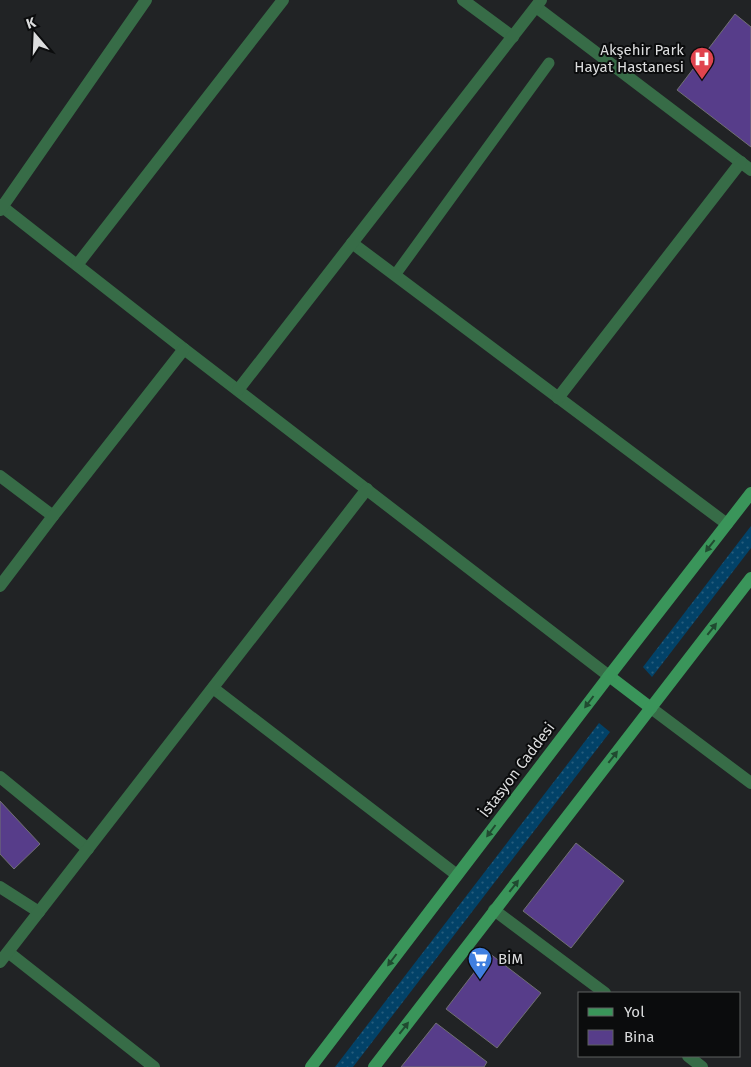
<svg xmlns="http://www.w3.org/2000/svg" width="751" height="1067" font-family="'Fira Sans',sans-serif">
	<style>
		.grass { fill: url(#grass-dots) }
		.building { fill: #573d8a; stroke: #717073 }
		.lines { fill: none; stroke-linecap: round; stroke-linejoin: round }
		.lane { stroke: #376c47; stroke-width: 11 }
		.street { stroke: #376c47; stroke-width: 12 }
		.secondary { stroke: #3a955a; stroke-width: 12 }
		.oneway { fill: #204a30 }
		.labels { text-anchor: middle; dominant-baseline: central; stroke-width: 4; stroke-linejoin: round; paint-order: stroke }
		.poi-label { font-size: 15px; fill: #dcddde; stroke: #0b0c0d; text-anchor: end }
		.street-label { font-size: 15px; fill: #dcddde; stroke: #0b0c0d }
	</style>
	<defs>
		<pattern id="grass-dots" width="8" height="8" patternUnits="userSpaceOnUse" patternTransform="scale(1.25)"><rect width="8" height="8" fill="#024268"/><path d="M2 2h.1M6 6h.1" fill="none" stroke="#265d7d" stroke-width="1.8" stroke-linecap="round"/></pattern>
	</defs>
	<rect width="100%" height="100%" fill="#212325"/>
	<g class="grass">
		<path d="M751,526V548L652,677L643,667Z"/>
		<path d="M599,723L610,732L353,1067H335Z"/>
	</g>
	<g class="building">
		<path d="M735,14L751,27V147L677,90Z"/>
		<path d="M0,801L40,844L14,869L0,854Z"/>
		<path d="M576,843L624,881L571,948L523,911Z"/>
		<path d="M489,953L541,993L497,1048L446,1009Z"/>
		<path d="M436,1023L487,1062L484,1067H401Z"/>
	</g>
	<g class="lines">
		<path class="lane" d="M395,275L549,63"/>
		<g class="street">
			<path d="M463,0L513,37"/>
			<path d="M536,7L751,170"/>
			<path d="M0,205L184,349L609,676"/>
			<path d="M0,210L146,0"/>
			<path d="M352,243L727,524"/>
			<path d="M77,265L283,0"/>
			<path d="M238,390L541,0"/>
			<path d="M558,398L741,162"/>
			<path d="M0,476L53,516"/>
			<path d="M0,586L53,516L184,349"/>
			<path d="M213,688L457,875"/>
			<path d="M651,708L751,783"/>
			<path d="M0,777L88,849"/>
			<path d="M0,887L39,912"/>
			<path d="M494,910L605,993"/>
			<path d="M8,952L154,1067"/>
			<path d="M0,962L367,489"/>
			<path d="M688,1056L702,1067"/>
		</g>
		<g class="secondary">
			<path d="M609,676L651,708"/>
			<path d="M311,1067L609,676L751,493"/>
			<path d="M374,1067L751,578"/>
		</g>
	</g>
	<defs><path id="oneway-solid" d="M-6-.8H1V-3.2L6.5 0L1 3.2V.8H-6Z" transform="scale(1.25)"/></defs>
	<g class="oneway">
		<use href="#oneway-solid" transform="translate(710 546) rotate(128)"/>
		<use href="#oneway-solid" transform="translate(712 629) rotate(-52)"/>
		<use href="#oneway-solid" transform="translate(589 702) rotate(127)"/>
		<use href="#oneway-solid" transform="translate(613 757) rotate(-52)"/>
		<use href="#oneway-solid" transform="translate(491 831) rotate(127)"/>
		<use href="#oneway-solid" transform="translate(514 886) rotate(-52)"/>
		<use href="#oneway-solid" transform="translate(392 960) rotate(127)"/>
		<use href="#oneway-solid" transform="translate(404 1028) rotate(-52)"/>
	</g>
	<defs>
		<symbol id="hospital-pin" viewBox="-11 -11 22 30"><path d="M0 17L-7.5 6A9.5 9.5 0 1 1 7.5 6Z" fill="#e0444e" stroke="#0b0c0d"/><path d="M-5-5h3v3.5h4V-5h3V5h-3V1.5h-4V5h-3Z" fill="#fff"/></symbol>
		<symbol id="supermarket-pin" viewBox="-11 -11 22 30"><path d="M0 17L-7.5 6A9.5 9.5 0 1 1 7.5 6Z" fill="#3f7fe0" stroke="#0b0c0d"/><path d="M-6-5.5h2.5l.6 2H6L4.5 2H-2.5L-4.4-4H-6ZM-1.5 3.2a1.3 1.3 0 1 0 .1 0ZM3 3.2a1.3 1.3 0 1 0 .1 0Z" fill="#fff"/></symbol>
	</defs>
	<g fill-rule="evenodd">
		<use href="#hospital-pin" x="688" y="45" width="28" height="38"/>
		<use href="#supermarket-pin" x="466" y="945" width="28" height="38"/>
	</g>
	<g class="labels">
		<g class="poi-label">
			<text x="684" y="50">Akşehir Park<tspan x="684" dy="17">Hayat Hastanesi</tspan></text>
			<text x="498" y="959" text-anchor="start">BİM</text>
		</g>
		<g class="street-label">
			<text transform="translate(517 770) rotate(-53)">İstasyon Caddesi</text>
		</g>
	</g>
	<rect x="578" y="992" width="162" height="65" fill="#0b0c0d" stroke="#5f6061"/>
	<rect x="588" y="1008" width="25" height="8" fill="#3a955a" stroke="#5f6061"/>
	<text x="624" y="1017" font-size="15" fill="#dcddde">Yol</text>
	<rect x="588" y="1030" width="25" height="15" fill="#573d8a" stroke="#5f6061"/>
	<text x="624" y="1042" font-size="15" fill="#dcddde">Bina</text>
	<g transform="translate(35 35) rotate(341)" stroke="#0b0c0d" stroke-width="4" paint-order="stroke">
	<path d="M0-4L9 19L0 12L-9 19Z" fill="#dcddde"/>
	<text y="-8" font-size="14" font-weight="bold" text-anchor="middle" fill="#dcddde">K</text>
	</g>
</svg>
